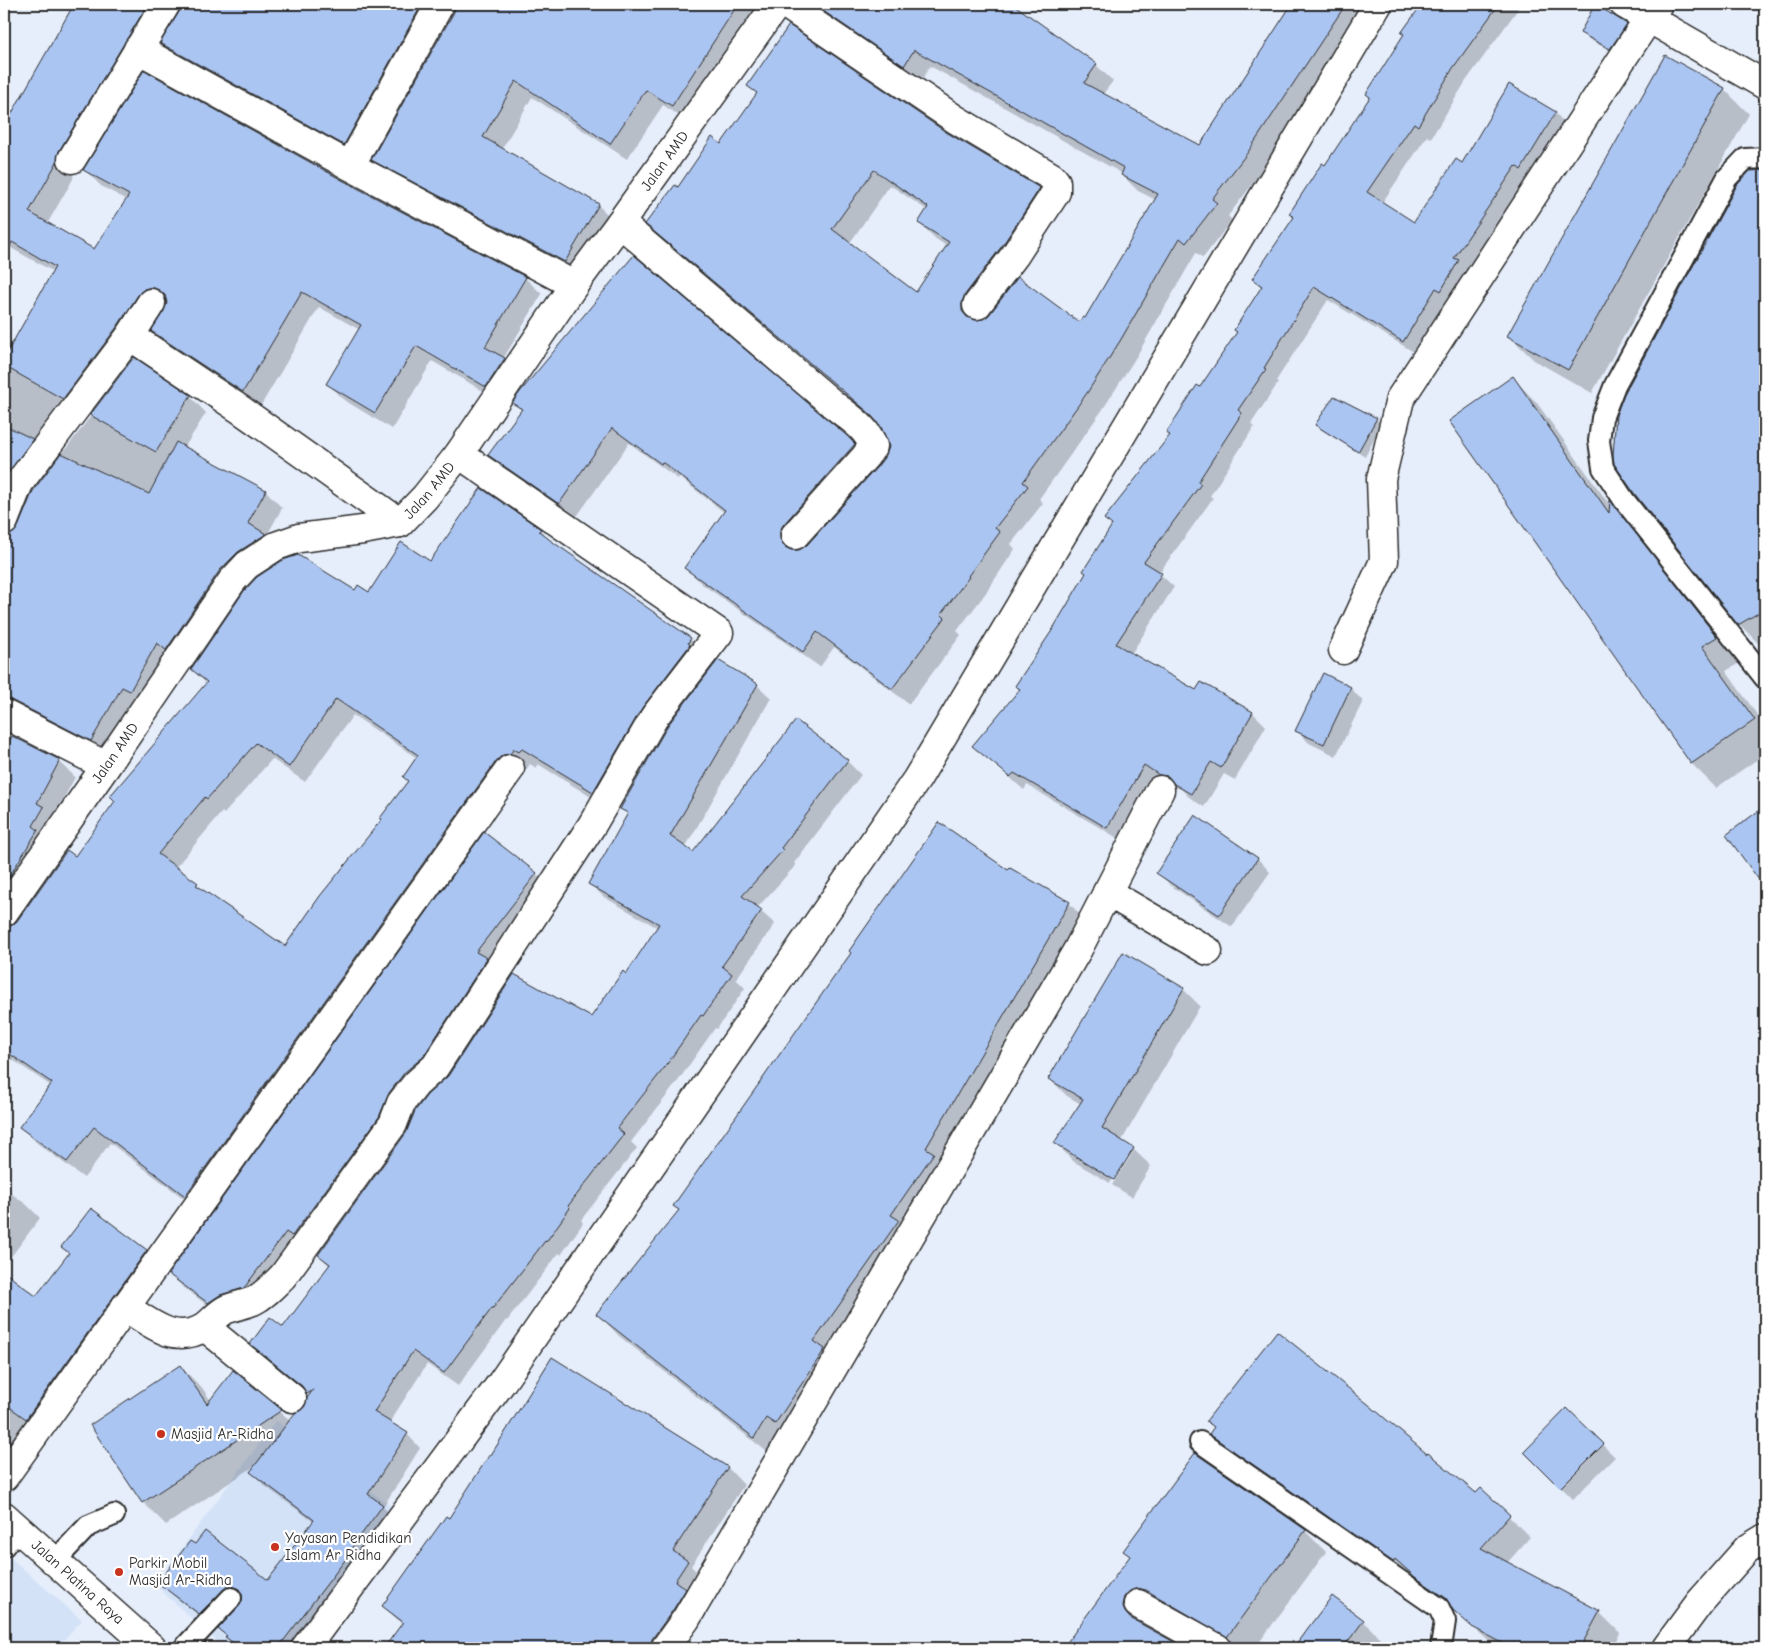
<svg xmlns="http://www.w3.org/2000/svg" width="1769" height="1652" font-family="'Comic Neue',sans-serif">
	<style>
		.built { fill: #d4e2f8 }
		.shadow { fill: #0003; fill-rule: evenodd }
		.building { fill: #abc5f2; stroke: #2b2b2b; fill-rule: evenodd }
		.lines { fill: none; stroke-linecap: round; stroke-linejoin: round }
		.service-casing { stroke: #2b2b2b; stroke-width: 24 }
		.minor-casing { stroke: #2b2b2b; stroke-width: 31 }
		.tertiary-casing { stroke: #2b2b2b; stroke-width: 31 }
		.secondary-casing { stroke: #2b2b2b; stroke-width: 31 }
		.service { stroke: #fff; stroke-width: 20 }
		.minor { stroke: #fff; stroke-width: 28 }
		.tertiary { stroke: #fff; stroke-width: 28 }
		.secondary { stroke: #fff; stroke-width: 28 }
		.poi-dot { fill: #c8321e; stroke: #fff; stroke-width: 2 }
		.labels { text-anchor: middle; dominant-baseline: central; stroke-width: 4.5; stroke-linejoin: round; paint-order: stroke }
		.street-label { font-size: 15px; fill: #2b2b2b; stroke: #fff }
		.poi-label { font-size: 15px; fill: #2b2b2b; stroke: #fff; text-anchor: start }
	</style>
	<rect width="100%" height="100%" fill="#e6eefb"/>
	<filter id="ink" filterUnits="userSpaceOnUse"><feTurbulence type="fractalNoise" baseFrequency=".02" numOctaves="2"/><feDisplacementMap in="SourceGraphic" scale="10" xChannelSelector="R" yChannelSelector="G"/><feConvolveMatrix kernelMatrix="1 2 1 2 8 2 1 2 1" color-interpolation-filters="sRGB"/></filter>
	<g filter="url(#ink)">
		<g class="built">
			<path d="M276,1420L396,1510L288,1648H224L155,1585Z"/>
			<path d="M4,1552L82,1620L57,1648H4Z"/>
		</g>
		<g class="shadow">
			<path d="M75,4H765L689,122L663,105L627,159L532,97L502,149L598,205L614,221L581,278L389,176L373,159L455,12L457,4L448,7L360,160L178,59L162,43L181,13L183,4L175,6L74,167L73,179L47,224L95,250L127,200L101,186L84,169L342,181L525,278L542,294L503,359L520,376L502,402L432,361L392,429L344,400L328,384L360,330L319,307L260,407L169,348L153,331L165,312L168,303L160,305L4,510V357L5,358L54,272L4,244V109L12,114Z"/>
			<path d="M786,4H1010L1096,65L1113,81L1103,94L1200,146L1294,4H1385L1364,17L1264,169L1228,216L1232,220L1203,258L1196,253L1136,357L1103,409L1039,499L1043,503L1011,544L1015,549L985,594L957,631L961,635L909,704L834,647L820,667L702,584L686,568L725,513L679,477L678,479L629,443L575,519L506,471L490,455L522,411L514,403L846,436L863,453L796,548V551H800L807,546L879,467L887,456L890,447L886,433L879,423L663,240L647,224L678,189L722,146L757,94L749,86L946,133L1039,189L1055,205L980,312L977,322L1080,323L1085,320L1156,200L1138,191L1122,175L1123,174L930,66L921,81ZM890,185L927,210L919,223L936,239L948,247L917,294L849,244Z"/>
			<path d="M1424,4H1514L1518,9L1466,81L1431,138L1427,136L1382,203L1415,223L1462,164L1555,113L1568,126L1417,354L1328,300L1276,381L1278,383L1251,424L1254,427L1210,496L1213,498L1159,573L1174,587L1131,654L1196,692L1201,683L1253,713L1266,726L1235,780L1224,774L1204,807L1189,797L1181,789L1173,787L1157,777L1121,840L1027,785L1024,790L974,746L1021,690L1016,685L1052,633L1171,435L1238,332L1262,288L1254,279L1295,218L1325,167L1371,97L1405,35L1403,33Z"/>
			<path d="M1626,24L1632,30L1616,54L1587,38L1581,32Z"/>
			<path d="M1724,89L1749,114L1592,393L1534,360L1509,336Z"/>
			<path d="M1763,171L1765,173V646L1762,647L1739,624Z"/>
			<path d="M134,359L190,396L206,413L184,448L266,491L282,508L266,537L254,568L107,756L6,723L4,733L59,761L75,777L53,819L4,928L12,927L75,857L207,684L192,669L355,592L370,594L430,563L540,530L554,544L690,639L706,655L609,808L538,764L536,768L530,764L526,770L520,771L202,1212L110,1143L84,1178L37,1143L21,1127L51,1086L4,1054V582L38,523L34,491ZM353,715L417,758L409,782L383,819L285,948L207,894L197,884L175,868L222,812L224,814L272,759L305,782Z"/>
			<path d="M1513,378L1537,403L1611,507V503L1634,526L1741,662L1726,671L1765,726V754L1716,788L1692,764Z"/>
			<path d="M1376,419L1382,424L1365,457L1322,430L1317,424Z"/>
			<path d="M757,685L771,698L685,848L693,854L847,761L861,775L794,863L796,865L757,908L775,924L736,979L745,988L717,1029L715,1028L678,1081L631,1142L637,1148L581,1220L583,1223L561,1255L559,1253L507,1321L506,1320L458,1386L427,1364L389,1423L407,1434L420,1448L383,1507L396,1520L302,1648H238L220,1629L244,1599L236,1603L214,1627L174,1596L160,1583L268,1582L314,1522L265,1486L251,1472L256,1465L166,1525L143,1502L180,1366L203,1389L211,1401L233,1372L291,1421L305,1408L310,1396L306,1390L265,1357L252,1344L284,1329L330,1266L319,1255L591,1019L627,975L658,928L604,897L590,884L628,815L621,808Z"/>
			<path d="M1350,688L1363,701L1336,756L1309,743L1297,730Z"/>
			<path d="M1765,807V886L1727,835Z"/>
			<path d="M1195,817L1258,859L1270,872L1232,927L1170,885L1158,872Z"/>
			<path d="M484,834L536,874L549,887L306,1249L222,1316L183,1287L170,1274Z"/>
			<path d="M1009,872L1069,903L1090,925L775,1458L619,1336L598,1314L680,1211L674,1205Z"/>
			<path d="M1183,989L1200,1006L1121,1142L1133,1149L1151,1166L1132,1197L1112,1185L1133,1152H1130L1110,1183L1073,1161L1056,1143L1081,1104L1067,1096L1050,1079Z"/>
			<path d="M4,1188L27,1205L40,1218L4,1266Z"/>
			<path d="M146,1251L159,1264L4,1459V1273L36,1297Z"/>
			<path d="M552,1359L728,1468L744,1485L691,1566L704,1579L674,1648H385L403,1625L383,1606L449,1520L491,1457Z"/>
			<path d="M1567,1410L1615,1457L1573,1499L1526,1452Z"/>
			<path d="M1211,1434L1476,1495L1481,1490L1530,1537L1507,1563L1599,1612L1620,1633L1612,1648H1496L1454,1609L1438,1598L1417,1579L1415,1582L1232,1455Z"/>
			<path d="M1305,1531L1326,1552L1255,1648H1233L1168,1611L1145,1618L1143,1626L1183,1648H1064L1131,1557Z"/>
			<path d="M1332,1598L1363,1621L1384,1642L1379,1648H1295Z"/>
		</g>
		<g class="building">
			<path d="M74,4H148L59,151L57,162L29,212L94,249L129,195L83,170L144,70L342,180L526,277L485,347L505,358L486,387L416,346L375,413L326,384L361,325L302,292L243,392L151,331L164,311L167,303L165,295L159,290L152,287L144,289L138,295L117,327L63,399L4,366V358L55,267L12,242L4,256V127Z"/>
			<path d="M182,4H422L344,145L160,43L179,12Z"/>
			<path d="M456,4H738L672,106L646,90L610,144L516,81L483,137L599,204L565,262L371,160L454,12Z"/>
			<path d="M813,4H1013L1097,64L1084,83L1200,145L1292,4H1346L1248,152L1212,199L1217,203L1186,243L1180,238L1120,341L1087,393L1023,482L1028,486L995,528L1000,532L968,576L969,577L941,614L945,618L892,689L817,632L803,652L684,568L725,510L662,462L661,464L612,428L559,504L488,455L522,409L512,403L520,392L634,255L846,435L855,444L783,525L780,531V539L785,547L791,550H799L807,545L877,467L886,455L889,447L887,440L880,425L868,412L645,224L675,185L678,187L712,137L721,144L757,93L747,86L789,25L946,132L1040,188L1002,246L964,296L962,304V311L967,317L976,320L983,319L989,315L1018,277L1079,322L1083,317L1085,318L1158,194L1121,175L1124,168L914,50L904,66ZM874,170L928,207L918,223L949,242L916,292L832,229Z"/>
			<path d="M1422,4H1499L1453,68L1418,126L1414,123L1367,192L1414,222L1456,159L1462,163L1509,84L1556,112L1521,170L1516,166L1454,258L1459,260L1441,291L1436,288L1403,342L1314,287L1264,368L1266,369L1238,410L1242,413L1198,482L1201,484L1144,562L1162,573L1116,644L1196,690L1201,682L1253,712L1221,768L1211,762L1191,794L1174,784L1168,776L1159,775L1144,765L1107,828L1014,773L1010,777L972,746L1020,689L1015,686L1051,632L1086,573L1083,571L1112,525L1104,519L1170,435L1166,433L1197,385L1200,387L1237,332L1234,330L1262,286L1252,279L1294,217L1289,214L1322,163L1325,165L1370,97L1366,94L1404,34L1401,33Z"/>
			<path d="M1595,4L1627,24L1610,49L1580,33Z"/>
			<path d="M1665,55L1725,88L1568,370L1507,336Z"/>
			<path d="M1765,170V609L1738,625L1634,493L1614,464L1613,455L1616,415L1624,394L1645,355L1737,185L1750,171Z"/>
			<path d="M134,357L191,395L156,452L90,415Z"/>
			<path d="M1513,376L1609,513L1610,500L1717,637L1702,646L1755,720L1691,764L1449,421Z"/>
			<path d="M1334,396L1377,418L1358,452L1315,425Z"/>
			<path d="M4,425L33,439L4,479Z"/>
			<path d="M176,442L266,490L248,523L266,534L238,552L220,570L166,650L157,643L130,691L122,687L91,741L11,700L4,698V536L13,533L18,527L33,491L61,453L149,494Z"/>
			<path d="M481,488L541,529L539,531L550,540L691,638L688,643L690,645L642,708L593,792L522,749L519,752L514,749L510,754L503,755L497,760L185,1196L94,1127L67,1162L19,1127L52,1083L4,1050V927L11,926L17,921L67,850L75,856L115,801L110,796L207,682L191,669L244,591L257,577L283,560L298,555L355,590L358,585L369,592L401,542L430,561ZM336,699L418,755L403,777L408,781L380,818L382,819L320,896L285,946L196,885L198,883L158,854L205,797L207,799L256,743L289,767Z"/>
			<path d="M718,660L758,684L670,836L693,852L796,720L848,760L781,848L783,850L742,896L762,910L722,966L732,974L703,1016L701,1015L665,1067L617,1128L624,1134L568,1206L570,1208L546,1242L545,1241L493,1308H492L444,1373L413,1351L374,1412L408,1433L368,1494L383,1505L350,1550L352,1551L278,1648H241L225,1637L227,1636L218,1629L242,1601V1595L239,1589L233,1586L228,1587L223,1590L199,1614L158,1583L190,1541L195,1544L205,1531L268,1580L314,1520L250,1472L295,1413L304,1407L307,1398L313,1390L307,1394L302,1386L250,1344L270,1317L283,1327L330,1264L318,1255L406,1133L415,1111L427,1095L448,1076L514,974L591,1017L623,971L626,974L659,924L588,884L628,813L620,809L668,725Z"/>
			<path d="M1323,673L1351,687L1324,744L1295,731Z"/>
			<path d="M12,736L60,760L37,803L44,807L33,826L38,830L4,885V752Z"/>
			<path d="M1765,806V888L1726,835Z"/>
			<path d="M1195,815L1258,858L1219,915L1156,873Z"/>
			<path d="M939,822L1008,870L1010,868L1070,902L926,1148L934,1153L891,1215L899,1220L814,1341L825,1349L775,1424L766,1418L754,1438L596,1314L679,1210L673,1206L851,953L849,951Z"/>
			<path d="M484,832L537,873L476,952L487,958L423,1057L405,1072L389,1093L379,1117L292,1236L286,1232L244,1288L220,1295L208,1303L168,1274Z"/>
			<path d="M1123,952L1184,988L1102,1128L1134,1148L1114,1180L1054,1143L1083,1099L1048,1079Z"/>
			<path d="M91,1208L147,1250L26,1419L4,1403V1272L36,1296L69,1253L61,1247Z"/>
			<path d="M1277,1331L1368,1404L1427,1454L1428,1453L1476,1493L1481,1488L1510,1515L1481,1548L1600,1611L1580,1648H1512L1472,1627L1453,1610L1446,1598L1415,1577L1395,1559L1393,1562L1209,1434L1214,1427L1206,1421Z"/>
			<path d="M552,1357L728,1467L673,1551L688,1561L675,1581L686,1589L673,1610L652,1639L650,1648H384L403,1622L382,1606L446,1516L449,1518L490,1454L491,1455Z"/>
			<path d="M180,1365L207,1404L233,1370L282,1410L142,1503L90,1425Z"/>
			<path d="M1567,1408L1604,1444L1560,1488L1524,1452Z"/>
			<path d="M1195,1453L1306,1530L1227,1637L1146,1590L1137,1588L1130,1591L1124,1597L1122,1605L1125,1612L1130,1618L1185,1648H1063L1130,1556L1123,1551Z"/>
			<path d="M1332,1596L1364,1620L1343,1648H1293Z"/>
		</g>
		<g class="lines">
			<defs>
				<g id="service">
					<path d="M1765,158L1745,159L1727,178L1615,385L1602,418L1599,441L1603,468L1624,500L1765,678"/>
					<path d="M1200,1442L1439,1608L1445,1621L1441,1648"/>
					<path d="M4,1546L18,1528"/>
					<path d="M55,1561L88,1526L114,1515"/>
					<path d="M184,1648L231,1598"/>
				</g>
				<g id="minor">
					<path d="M785,4L955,119L1052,177L1056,182V192L1015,255L977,305"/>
					<path d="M1624,4L1765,85"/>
					<path d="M138,49L350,166L574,285"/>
					<path d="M72,159L166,4"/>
					<path d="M350,166L440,4"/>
					<path d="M620,223L835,406C849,417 867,428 873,446L865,457L795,535"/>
					<path d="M130,336L241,410L400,523"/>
					<path d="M4,521L19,483L130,336L151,303"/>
					<path d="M1343,650L1384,561L1381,479L1400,399L1658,4"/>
					<path d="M4,714L106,766"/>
					<path d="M1107,892L1208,951"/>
					<path d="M125,1307C149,1322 174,1345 203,1328C211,1323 218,1313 227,1309C236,1306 245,1304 253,1301C265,1295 274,1285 283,1276L393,1124L401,1103L416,1084L435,1067L592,825L655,716L719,633L459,454"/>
					<path d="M205,1327L292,1398"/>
					<path d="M4,1477L510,769"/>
					<path d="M1138,1604L1217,1648"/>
					<path d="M305,1648L502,1382L917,779L1378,4"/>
					<path d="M665,1648L686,1619L1078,949L1160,790"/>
					<path d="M1666,1648L1700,1602L1747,1549L1765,1538"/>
				</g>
				<g id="tertiary">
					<path id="s1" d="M4,912L106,766L232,581L247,565L276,546L299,538L363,530L400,523L425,497L459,454L574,285L620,223L777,4"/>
				</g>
				<g id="secondary">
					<path id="s2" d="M4,1516L152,1648"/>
				</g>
			</defs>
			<use href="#service" class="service-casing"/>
			<use href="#minor" class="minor-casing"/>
			<use href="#tertiary" class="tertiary-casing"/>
			<use href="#secondary" class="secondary-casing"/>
			<use href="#service" class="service"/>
			<use href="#minor" class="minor"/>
			<use href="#tertiary" class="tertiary"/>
			<use href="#secondary" class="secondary"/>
		</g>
	</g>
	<g class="poi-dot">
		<circle cx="161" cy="1434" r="5"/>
		<circle cx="275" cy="1547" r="5"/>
		<circle cx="119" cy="1572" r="5"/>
	</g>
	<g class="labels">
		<g class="street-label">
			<text stroke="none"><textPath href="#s1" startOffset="1034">Jalan AMD</textPath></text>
			<text stroke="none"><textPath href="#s1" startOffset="629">Jalan AMD</textPath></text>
			<text stroke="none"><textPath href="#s1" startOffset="194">Jalan AMD</textPath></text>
			<text stroke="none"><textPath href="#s2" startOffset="99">Jalan Platina Raya</textPath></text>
		</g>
		<g class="poi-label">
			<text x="171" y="1434">Masjid Ar-Ridha</text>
			<text x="285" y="1538">Yayasan Pendidikan<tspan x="285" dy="17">Islam Ar Ridha</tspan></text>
			<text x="129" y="1563">Parkir Mobil<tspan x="129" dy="17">Masjid Ar-Ridha</tspan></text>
		</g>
	</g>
	<rect width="1769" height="1652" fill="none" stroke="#fff" stroke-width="20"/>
	<rect x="10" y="10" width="1749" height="1632" fill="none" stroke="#2b2b2b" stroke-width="2" filter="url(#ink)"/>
</svg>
